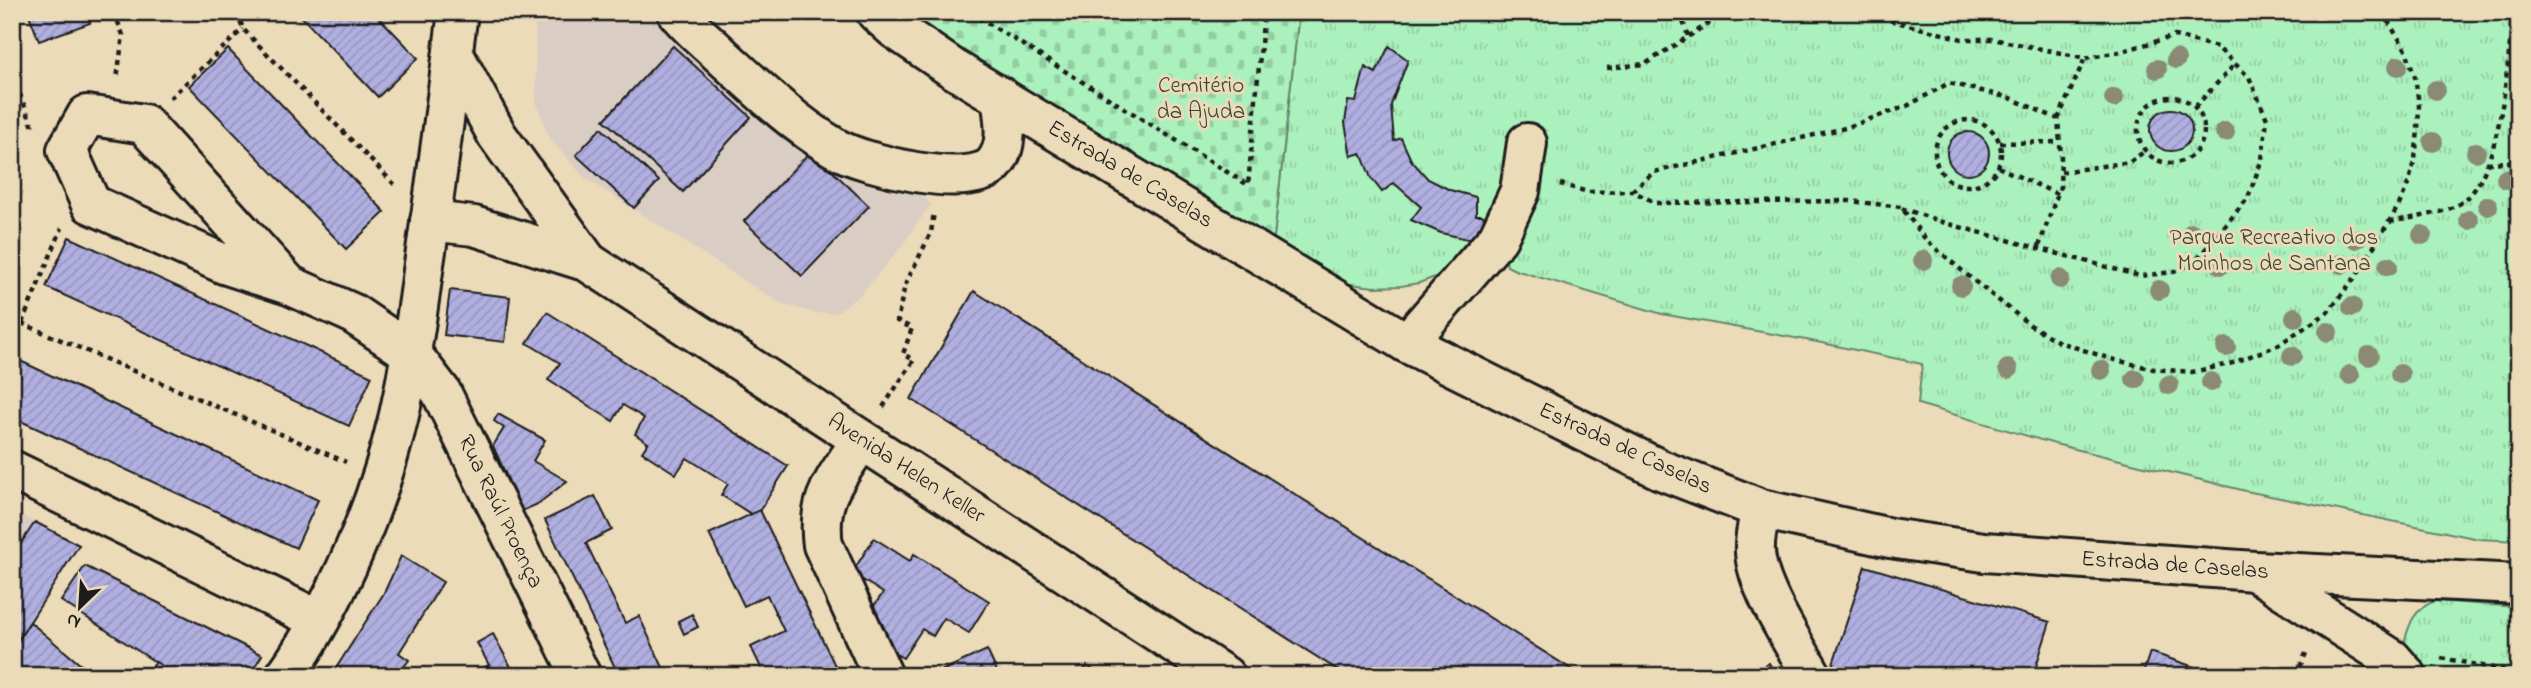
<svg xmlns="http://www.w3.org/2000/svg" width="2531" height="688" font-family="'Indie Flower',sans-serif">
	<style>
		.built { fill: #dacec4 }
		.grass { fill: url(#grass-tufts); stroke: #64866c; stroke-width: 2 }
		.cemetery { fill: url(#cemetery-stones); stroke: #64866c; stroke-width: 2 }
		.building { fill: url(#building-hatch); stroke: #1c1c1c; stroke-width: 2 }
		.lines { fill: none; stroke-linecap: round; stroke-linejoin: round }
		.minor-casing { stroke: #1c1c1c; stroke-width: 44 }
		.path { stroke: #1c1c1c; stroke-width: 4.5; stroke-dasharray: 5 5; stroke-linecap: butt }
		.minor { stroke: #ecdbb8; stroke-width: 38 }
		.tree { fill: #8a8a74 }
		.labels { text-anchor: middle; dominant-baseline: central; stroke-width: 6; stroke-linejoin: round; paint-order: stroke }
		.park-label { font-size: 23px; fill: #39473c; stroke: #ecdbb8 }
		.street-label { font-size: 23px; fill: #1c1c1c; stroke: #ecdbb8 }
	</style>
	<defs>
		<pattern id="grass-tufts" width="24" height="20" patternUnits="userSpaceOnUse" patternTransform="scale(1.75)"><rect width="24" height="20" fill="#abf1bd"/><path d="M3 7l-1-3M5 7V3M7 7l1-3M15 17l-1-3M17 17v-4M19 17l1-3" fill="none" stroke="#93cea2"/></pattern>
		<pattern id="cemetery-stones" width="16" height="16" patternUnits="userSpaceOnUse" patternTransform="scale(1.75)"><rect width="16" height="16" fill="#abf1bd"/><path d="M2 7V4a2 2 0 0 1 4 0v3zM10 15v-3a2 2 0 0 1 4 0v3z" fill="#93cea2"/></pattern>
		<pattern id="building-hatch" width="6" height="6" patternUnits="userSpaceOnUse" patternTransform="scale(1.75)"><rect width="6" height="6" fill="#b0afe0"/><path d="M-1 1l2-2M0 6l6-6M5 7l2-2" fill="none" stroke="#9796c0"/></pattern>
	</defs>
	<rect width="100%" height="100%" fill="#ecdbb8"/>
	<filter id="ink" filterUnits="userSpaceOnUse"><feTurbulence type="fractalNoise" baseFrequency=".0143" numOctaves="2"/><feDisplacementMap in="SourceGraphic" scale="14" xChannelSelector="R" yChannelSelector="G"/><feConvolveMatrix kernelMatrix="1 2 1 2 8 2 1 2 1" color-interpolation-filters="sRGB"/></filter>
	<g filter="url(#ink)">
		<g class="built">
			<path d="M553,12H709L781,84L835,126L875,147L931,204L899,250L861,294L836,313H815L781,304L585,178L550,139L536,103L535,20L552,15Z"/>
			<path d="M12,511L35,522L12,557Z"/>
		</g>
		<g class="grass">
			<path d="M1299,12H2519V541L2479,539L2246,491L2055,444L1918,404L1922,364L1817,342L1662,314L1515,270L1507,266L1505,257L1460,260L1435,277L1419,283L1401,286L1374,287L1327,281L1273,245Z"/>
			<path d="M2435,601L2519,607V676H2433L2403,646C2409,625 2413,609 2435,601Z"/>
		</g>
		<path class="cemetery" d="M889,12H1299L1273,245Z"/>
		<g class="building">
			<path d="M28,12H86L90,23L39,41Z"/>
			<path d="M297,12H374L418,58L378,97Z"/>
			<path d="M673,46L751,117L683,192L604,120Z"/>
			<path d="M1389,46L1408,60L1391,105L1394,141L1401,138L1411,160L1428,179L1450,190L1476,197V215H1482L1488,222L1472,240L1441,233L1411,220L1421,207L1394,183L1382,192L1371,178L1361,153L1351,156L1345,123L1348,101L1356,102L1365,67L1376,73Z"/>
			<path d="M228,49L385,212L346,249L189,86Z"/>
			<circle cx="2171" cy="130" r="21"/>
			<path d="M601,128L659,181L634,208L576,155Z"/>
			<circle cx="1968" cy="153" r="21"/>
			<path d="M811,151L869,206L802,276L744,221Z"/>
			<path d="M12,156L20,177L12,180Z"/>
			<path d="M69,237L372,376L349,426L46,287Z"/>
			<path d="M450,290L510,297L505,342L444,335Z"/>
			<path d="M974,291L1582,676H1347L911,399Z"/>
			<path d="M547,312L788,466L760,510L751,514L721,495L728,484L687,458L676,474L642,452L648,443L635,434L644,418L623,405L613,421L548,380L560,363L527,343Z"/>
			<path d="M16,359L318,500L296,548L12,417V367Z"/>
			<path d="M498,414L545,440L533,461L567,481L538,504L522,511L493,446L504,428L494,421Z"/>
			<path d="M595,496L612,530L586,543L625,623L639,616L667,676H619L545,520Z"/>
			<path d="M760,510L840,676H765L751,647L784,631L767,595L744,606L709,534Z"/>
			<path d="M35,522L79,545L12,650V557Z"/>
			<path d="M874,538L910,561L914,554L989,601L969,633L944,618L933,636L922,629L903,658L896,654L873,607L883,593L852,573Z"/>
			<path d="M401,556L443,582L399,653L409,660L397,676H331L384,593Z"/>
			<path d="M85,566L262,655L249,676H177L61,601Z"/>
			<path d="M1865,566L2050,622L2033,676H1846L1831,670Z"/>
			<path d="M692,614L698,627L684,634L678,621Z"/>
			<path d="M30,622L94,676H26L12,666V650Z"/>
			<path d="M493,634L516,676L472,674L489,665L477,643Z"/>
			<path d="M987,650L999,676H930Z"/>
			<path d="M2150,652L2221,676H2142Z"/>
			<path d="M156,662L177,676H145Z"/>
			<path d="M1769,663L1776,676H1748Z"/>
			<path d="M12,666L26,676H12Z"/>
			<path d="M1087,666L1103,676H1080Z"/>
		</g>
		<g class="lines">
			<defs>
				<g id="minor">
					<path d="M677,12C690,29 708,42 723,57C759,90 793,123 835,148C863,164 971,191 994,164C1010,145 1004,119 1001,97"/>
					<path d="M876,12L895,29L952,68L1407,343L1661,470L1761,509L1890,538L1984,552L2255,571L2519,584"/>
					<path d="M453,53L497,135L588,262"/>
					<path d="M430,221L474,226L588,262L1225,676"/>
					<path d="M289,285L224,264L91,204L67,150L87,115L144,124L289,285L352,313L411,353L441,392L581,676"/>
					<path d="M1407,343L1498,238L1520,191L1527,143"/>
					<path d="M861,440C837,479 816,496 823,545L883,676"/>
					<path d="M12,470L319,620"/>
					<path d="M1761,509C1758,523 1754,537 1755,552C1757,588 1794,643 1812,676"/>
					<path d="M2256,572L2392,659L2407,676"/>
					<path d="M285,676C337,603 379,502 399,415C410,366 417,315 424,264C437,180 447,96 458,12"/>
				</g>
			</defs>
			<use href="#minor" class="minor-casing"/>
			<g class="path">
				<path d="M114,12L123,35L117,79"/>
				<path d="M237,12L243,29L396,186"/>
				<path d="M970,12L1248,185L1264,12"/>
				<path d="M1680,12L1688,36"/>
				<path d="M1841,12L1862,13L1962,39H1993L2085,58L2119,52L2175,36L2217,47L2249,77L2267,119L2262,159L2248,198L2194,263L2173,272L2140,276L1945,223L1901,208"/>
				<path d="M1607,68L1645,64L1727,12"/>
				<path d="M12,75L34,129"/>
				<circle cx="2171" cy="130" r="33"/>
				<path d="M170,98L243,29"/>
				<path d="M2195,107L2235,64"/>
				<path d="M2058,119L2085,58"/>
				<circle cx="1968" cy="153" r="33"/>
				<path d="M2000,143L2060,142"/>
				<path d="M2487,163L2509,162L2519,157"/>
				<path d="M1998,167L2057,194"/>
				<path d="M2061,172L2130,162L2145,151"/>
				<path d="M1560,184L1588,192L1632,191L1656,203L1850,201L1901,207L1927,241L1973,280L2030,325L2059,342L2111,359L2154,369L2192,372L2230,364L2278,345L2327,313L2356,276L2399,205L2408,184L2415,160L2418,130L2419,104L2415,77L2406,50L2382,12"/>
				<path d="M1632,191L1654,172L1845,128L1907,106L1949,83L2010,98L2058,119L2061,156L2060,187L2038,249"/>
				<path d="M2390,222C2413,217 2443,215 2462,202C2502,175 2508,58 2513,12"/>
				<path d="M12,319L346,462"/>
				<path d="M22,323L62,228"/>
				<path d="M883,407L914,360L903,354L912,328L897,321L905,285L931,233L934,212"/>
				<path d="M2441,658L2519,673"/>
				<path d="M2296,676L2307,651"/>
			</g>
			<use href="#minor" class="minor"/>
		</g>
		<g class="tree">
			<circle cx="2176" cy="59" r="10"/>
			<circle cx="2398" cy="66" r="10"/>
			<circle cx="2157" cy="69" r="10"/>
			<circle cx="2436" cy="90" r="10"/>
			<circle cx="2114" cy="98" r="10"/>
			<circle cx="2225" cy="132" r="10"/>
			<circle cx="2433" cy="142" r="10"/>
			<circle cx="2476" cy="152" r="10"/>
			<circle cx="2506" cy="179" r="10"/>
			<circle cx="2488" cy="206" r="10"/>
			<circle cx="2469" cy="220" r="10"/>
			<circle cx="2192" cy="233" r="10"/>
			<circle cx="2422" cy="235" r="10"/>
			<circle cx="2356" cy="239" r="10"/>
			<circle cx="1923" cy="260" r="10"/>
			<circle cx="2341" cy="264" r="10"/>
			<circle cx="2221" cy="265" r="10"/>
			<circle cx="2388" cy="266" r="10"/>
			<circle cx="2060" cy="279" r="10"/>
			<circle cx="1961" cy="286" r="10"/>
			<circle cx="2159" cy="290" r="10"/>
			<circle cx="2352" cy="307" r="10"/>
			<circle cx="2295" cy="317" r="10"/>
			<circle cx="2328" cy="332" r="10"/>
			<circle cx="2226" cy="347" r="10"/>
			<circle cx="2292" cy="356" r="10"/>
			<circle cx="2369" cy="356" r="10"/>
			<circle cx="2008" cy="369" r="10"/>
			<circle cx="2101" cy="370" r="10"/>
			<circle cx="2400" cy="374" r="10"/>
			<circle cx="2350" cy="375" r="10"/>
			<circle cx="2135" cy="379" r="10"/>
			<circle cx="2211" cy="382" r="10"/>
			<circle cx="2169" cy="385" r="10"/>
		</g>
	</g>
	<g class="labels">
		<g class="park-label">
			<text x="1201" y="86">Cemitério<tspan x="1201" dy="26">da Ajuda</tspan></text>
			<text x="2274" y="238">Parque Recreativo dos<tspan x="2274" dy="26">Moinhos de Santana</tspan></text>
		</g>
		<g class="street-label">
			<text transform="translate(1130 175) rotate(31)">Estrada de Caselas</text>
			<text transform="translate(1625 449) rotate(25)">Estrada de Caselas</text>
			<text transform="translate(906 469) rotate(33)">Avenida Helen Keller</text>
			<text transform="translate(500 512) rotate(64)">Rua Raúl Proença</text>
			<text transform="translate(2175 566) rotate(4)">Estrada de Caselas</text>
		</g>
	</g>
	<rect width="2531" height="688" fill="none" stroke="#ecdbb8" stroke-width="42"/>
	<rect x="21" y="21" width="2489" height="646" fill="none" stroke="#1c1c1c" stroke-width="2.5" filter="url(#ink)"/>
	<g transform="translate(80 607) rotate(205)" stroke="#ecdbb8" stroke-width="5" paint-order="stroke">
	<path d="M0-5L12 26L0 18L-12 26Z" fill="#1c1c1c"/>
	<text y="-10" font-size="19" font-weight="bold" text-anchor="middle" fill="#1c1c1c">N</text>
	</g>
</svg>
